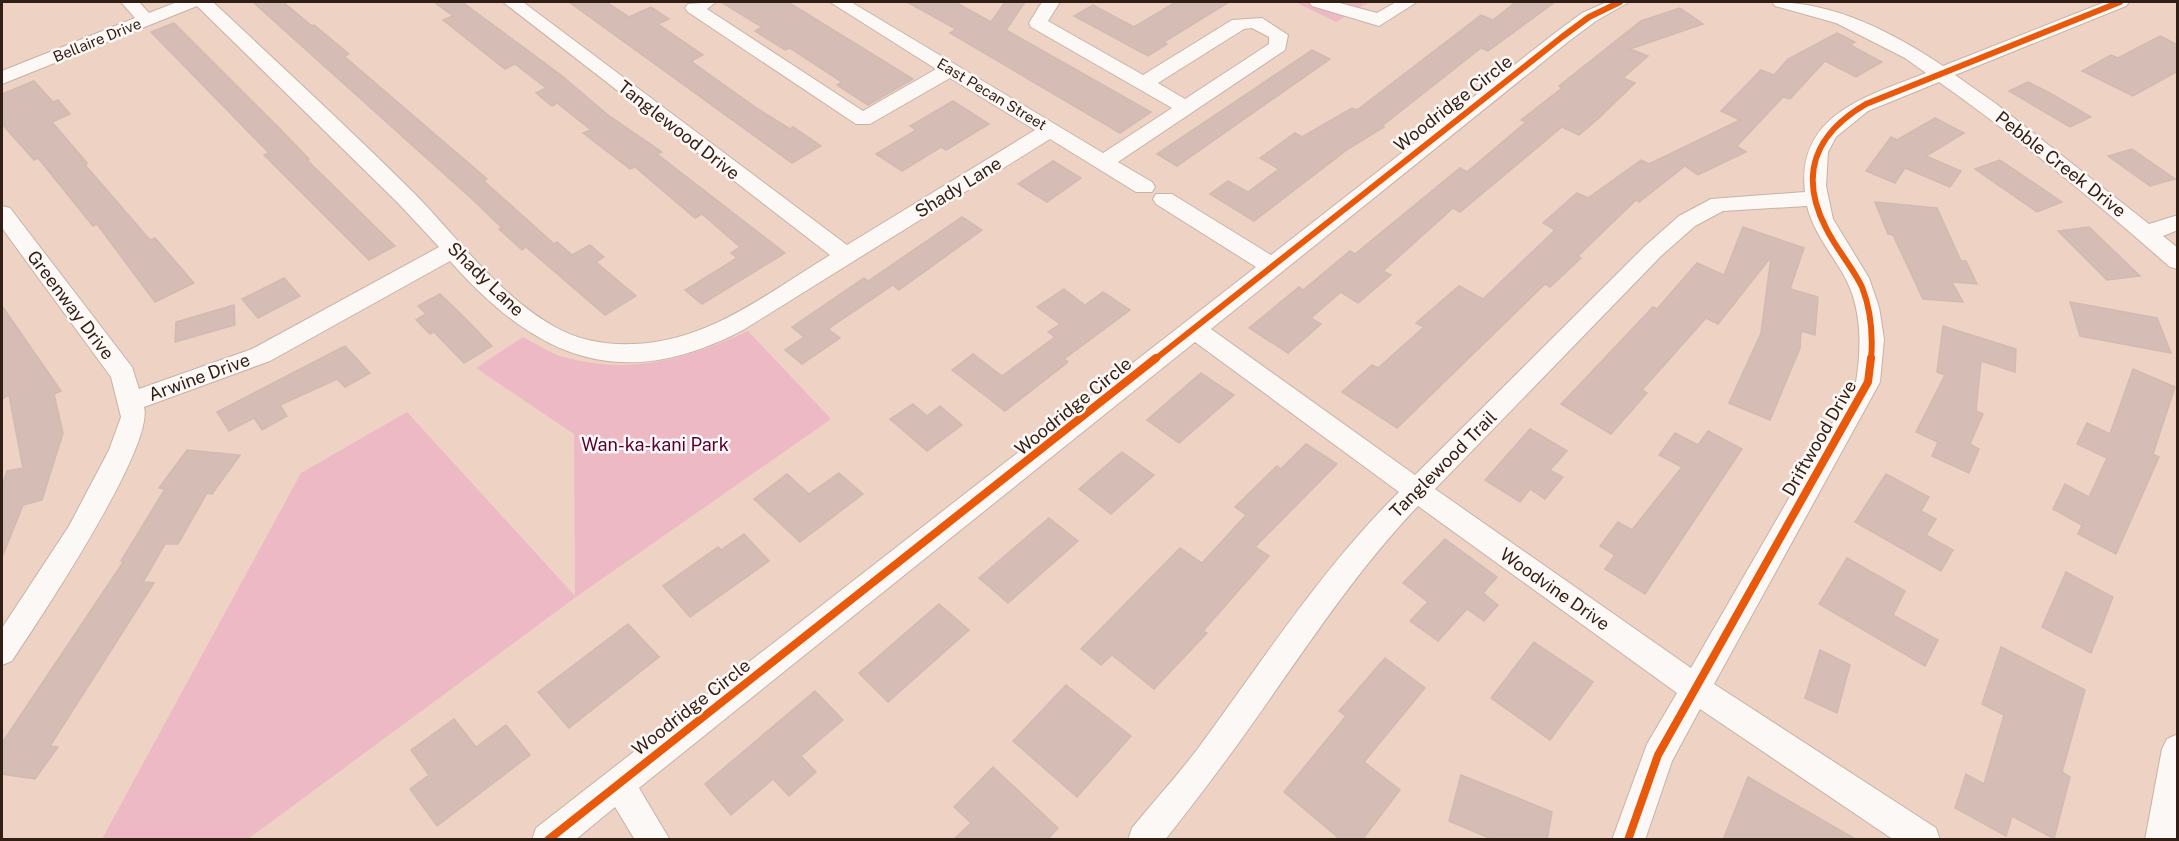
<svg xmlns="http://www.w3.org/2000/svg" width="2179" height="841" font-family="'Public Sans',sans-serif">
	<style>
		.green { fill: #edb9c5 }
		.building { fill: #d5bdb5; stroke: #d1bab2; stroke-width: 1.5 }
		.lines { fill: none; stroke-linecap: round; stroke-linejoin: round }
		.minor-casing { stroke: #c7b2a6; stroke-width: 2 }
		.minor { fill: #fcf8f6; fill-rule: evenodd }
		.cycleway-far1-casing { stroke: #fef9f6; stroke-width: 9 }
		.cycleway-casing { stroke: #fef9f6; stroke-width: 12 }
		.cycleway-far1 { stroke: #e8590c; stroke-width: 6 }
		.cycleway { stroke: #e8590c; stroke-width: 8 }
		.labels { text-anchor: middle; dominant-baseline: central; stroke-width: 5; stroke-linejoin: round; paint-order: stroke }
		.far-street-label { font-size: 15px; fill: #311f15; stroke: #fef9f6 }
		.street-label { font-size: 18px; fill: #311f15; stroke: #fef9f6 }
		.park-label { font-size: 18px; fill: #560037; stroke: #fef9f6 }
	</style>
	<rect width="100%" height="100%" fill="#eed3c4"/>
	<g class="green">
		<path d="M1295,2H1369L1336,22Z"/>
		<path d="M748,331L831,419L576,597L248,839H102L301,473L407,412L575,596L574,434L476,368L523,337C535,343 548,352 560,356C629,376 685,360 748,331Z"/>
	</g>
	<g class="building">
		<path d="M253,2H283L312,26L314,25L349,54L344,56L487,179L484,181L554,244L557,242L572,255L590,245L604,257L596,262L636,296L605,315L526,247L522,250L499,229L502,228L472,199Z"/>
		<path d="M434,2H462L561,75L608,115L662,152L657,154L785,253L702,304L685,290L737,258L731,253L740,247L702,214L695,218L635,167L630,169L583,133L591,130L557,103L552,106L536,93L546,88L515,64L505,69L443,20L453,16Z"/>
		<path d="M569,2H606L629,17L651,7L669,19L658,24L703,55L691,61L699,67L758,109L790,129L793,127L821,146L792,163Z"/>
		<path d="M721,2H788L913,79L868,105L837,85L842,82L790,48L785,50L755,31L762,27Z"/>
		<path d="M907,2H955L991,22L1005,2H1025L1006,30L1151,112L1120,133L950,33L956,29Z"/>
		<path d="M1176,2H1229L1164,42L1167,44L1148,56L1074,16L1093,5L1134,27Z"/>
		<path d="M1516,2H1555L1488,51L1481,48L1382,126L1384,127L1348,149L1254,221L1210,194L1228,181L1248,192L1279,169L1260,158L1295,133L1302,137L1352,108L1357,110L1481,15L1493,20Z"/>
		<path d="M1680,8L1703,24L1630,49L1648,56L1623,78L1635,83L1599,118L1579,135L1562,127L1460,212L1453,208L1383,271L1391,275L1358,303L1341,292L1311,318L1321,324L1288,353L1249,328L1299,287L1303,290L1350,251L1355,254L1460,168L1467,172L1526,122L1521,120L1562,88L1559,86L1641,21Z"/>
		<path d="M174,23L283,132L309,159L307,160L395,246L369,260L264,155L269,153L151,32Z"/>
		<path d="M1837,33L1855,42L1850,45L1882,62L1856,77L1825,61L1790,99L1783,97L1737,146L1746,152L1698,175L1685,166L1639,202L1636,200L1578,256L1581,258L1550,287L1545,284L1397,428L1342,392L1372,365L1378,368L1424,327L1416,323L1459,286L1483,299L1555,230L1543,223L1577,193L1588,198L1641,160L1649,164L1740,120L1721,111L1761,70L1774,75L1788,59Z"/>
		<path d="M2160,36L2178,45V71L2133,96L2082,71L2111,55L2118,58Z"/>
		<path d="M1312,50L1330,59L1177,166L1157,154Z"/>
		<path d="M34,81L53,102L58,100L70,114L52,122L87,163L86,166L150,240L155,238L194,283L155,302L97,224L93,226L38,158L34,160L2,124V94Z"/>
		<path d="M2028,82L2048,92L2091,117L2070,127L2009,91Z"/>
		<path d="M953,101L989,124L946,150L941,147L902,171L876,154L916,130L910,126Z"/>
		<path d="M1935,118L1964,133L1926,156L1961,171L1950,187L1905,168L1895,183L1866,171L1891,137L1897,140Z"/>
		<path d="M2132,149L2175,179L2150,186L2108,156Z"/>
		<path d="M2000,160L2062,202L2037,212L1975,169Z"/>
		<path d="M1053,161L1081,178L1047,202L1018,184Z"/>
		<path d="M1875,202L1937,208L1961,261H1966L1977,284L1952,282L1963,302L1923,299L1893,235L1888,234Z"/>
		<path d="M962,217L982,230L899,290L893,285L828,329L840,338L802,364L785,350L804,337L792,327L864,278L868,281Z"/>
		<path d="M1743,227L1804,248L1790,289L1818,297L1815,335L1801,331L1800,348L1770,420L1729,403L1761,333L1771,257L1718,324L1706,318L1642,390L1647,393L1611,434L1561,404L1653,307L1657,309L1697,263L1724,275Z"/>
		<path d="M2089,227L2140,276L2107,280L2058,231Z"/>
		<path d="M284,278L300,296L258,318L242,299Z"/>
		<path d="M1064,289L1085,305L1103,292L1130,310L1064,359L1068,362L1005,411L952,370L973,354L1002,376L1055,337L1048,332L1060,324L1037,307Z"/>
		<path d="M440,294L463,316L492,346L464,363L434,332L430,334L416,320L426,314L418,306Z"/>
		<path d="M2070,302L2157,318L2171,353L2080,336Z"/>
		<path d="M234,305L235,325L175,342L176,322Z"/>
		<path d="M2,306L61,391L54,394L63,433L42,500L23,505L3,555L2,487L7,471L23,468L9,395L2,399Z"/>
		<path d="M1943,326L2016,349L2015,372L1981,361L1976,411L1983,414L1970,444L1979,449L1969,473L1932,456L1938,442L1916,432L1945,375L1937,372Z"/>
		<path d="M345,346L370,373L345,387L337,379L280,405L287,416L262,430L254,418L229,431L217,412Z"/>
		<path d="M2133,369L2175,387L2153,454L2159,457L2116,554L2078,534L2082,525L2053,509L2065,484L2089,497L2107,458L2077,444L2087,423L2110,434Z"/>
		<path d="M1201,373L1234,395L1179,443L1147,420Z"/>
		<path d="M913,404L927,416L940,406L962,425L927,451L890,419Z"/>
		<path d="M1530,429L1567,451L1550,470L1563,477L1545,499L1530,489L1520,502L1485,480Z"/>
		<path d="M1708,431L1742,449L1645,594L1605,569L1615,555L1600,546L1618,522L1632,530L1682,467L1659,455L1675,433L1698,445Z"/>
		<path d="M1306,444L1337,464L1255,547L1269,556L1203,631L1207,633L1154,689L1112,655L1101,665L1081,649L1180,548L1202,563L1246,515L1235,507L1277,466L1281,469Z"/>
		<path d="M187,450L240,455L212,494L207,493L178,544H165L143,582L154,583L50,746L58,747L35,779L2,774V743L124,561H121L165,489L159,488Z"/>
		<path d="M1122,452L1154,475L1111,514L1079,489Z"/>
		<path d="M839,473L863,494L800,542L754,499L787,474L809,494Z"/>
		<path d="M1886,474L1929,497L1921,511L1936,519L1926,535L1953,550L1941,571L1855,522Z"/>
		<path d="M1049,518L1078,541L1008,603L979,578Z"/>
		<path d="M744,534L769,561L690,617L663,586L718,547L721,550Z"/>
		<path d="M1445,539L1497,577L1483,593L1498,605L1484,621L1467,609L1438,641L1410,621L1428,602L1403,583Z"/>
		<path d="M1847,558L1905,591L1893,615L1938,640L1925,666L1819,604Z"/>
		<path d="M2066,572L2113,597L2091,653L2042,627Z"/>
		<path d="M939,604L969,630L888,702L859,673Z"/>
		<path d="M628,624L659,657L569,728L538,692Z"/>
		<path d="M1534,642L1593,682L1550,740L1491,698Z"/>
		<path d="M2001,647L2085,690L2062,772L2070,777L2054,839L2012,816L2006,836L1955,808L1966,774L1984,784L2004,715L1982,704Z"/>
		<path d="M1820,650L1850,665L1837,713L1805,698Z"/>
		<path d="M1385,658L1425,688L1364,762L1400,790L1362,840H1341L1284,792L1346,716L1339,711Z"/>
		<path d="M1066,685L1131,736L1077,797L1013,741Z"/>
		<path d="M815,691L843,720L801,756L816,772L789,796L773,779L731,815L705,784Z"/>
		<path d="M454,719L476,747L506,725L530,755L437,826L410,789L429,775L411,750Z"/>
		<path d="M993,767L1058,828L1047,840H953L971,823L954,807Z"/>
		<path d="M1461,775L1552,812L1547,840H1494L1449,821Z"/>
		<path d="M1748,777L1857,840H1723Z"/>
	</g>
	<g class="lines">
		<defs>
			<g id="minor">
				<path d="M121,2H139L149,13L177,2H213C280,65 349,128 414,193C459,239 498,295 555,327C580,341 606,345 634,344C709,341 768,293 830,255L503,2H523L847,245L1035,130L950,78L870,124H856L688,12L685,8L688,4L716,2L707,9L863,111L936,69L830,2H851L1103,153L1172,108L1031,27L1029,23L1042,2H1060L1048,21L1143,75L1232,20L1262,18L1288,35L1285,50L1118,162L1152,182L1155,187L1152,192H1136L1050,139L743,330C621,394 537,359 450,261L270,361L144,407C155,447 39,620 12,661L2,665V628L69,526L109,450L121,417L111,377L2,228V206L10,208L132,367L139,389L252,349L439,247L398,203L197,6L2,84V71L135,18ZM1252,28L1269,37V44L1185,99L1158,83L1244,29Z"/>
				<path d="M1309,2H1336L1377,13L1396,2H1417L1379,26L1312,6Z"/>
				<path d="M1607,2H1629L1596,21L1569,41L1211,329L1415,475L1645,246L1679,216L1711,199L1805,192C1796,114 1868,96 1926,73L1905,58L1836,23L1775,6L1772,2C1834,2 1892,32 1943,66L2105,2H2129L2126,6L1955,75L1995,103L2149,224L2178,215V230L2163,236L2178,248V269L2170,267C2096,202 2020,139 1939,82L1868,111L1836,137L1828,152L1826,186L1833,219L1869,278L1879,307L1884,339L1880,382L1714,684L1936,828L1940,840H1894L1700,709L1672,761L1645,840H1612L1647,744L1677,693L1418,506C1341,587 1285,682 1218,771C1201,794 1183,817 1165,840H1128L1132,828C1154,801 1178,775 1199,747C1263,660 1322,568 1399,492L1195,342L639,788L670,840H635L615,807L575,840H532L536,828L1256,267L1156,204L1153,199L1156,194H1172L1271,255L1555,33L1582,13ZM1807,206C1813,231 1829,250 1842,272C1862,305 1862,345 1856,382L1691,668L1435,489L1661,256L1695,226L1723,211Z"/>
				<path d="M2178,734L2177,840H2145L2162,749L2167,739Z"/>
			</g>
		</defs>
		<use href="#minor" class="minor-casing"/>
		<use href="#minor" class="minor"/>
		<defs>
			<g id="cycleway-far1">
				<path d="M1154,360L1562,37L1589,17L1620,2"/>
				<path d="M1871,360C1873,336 1871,310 1862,287C1852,266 1836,249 1826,228C1798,174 1816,133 1866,104L2120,2"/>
			</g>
			<g id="cycleway">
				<path d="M548,840L1156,358"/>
				<path d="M1628,840L1658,755L1868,382L1871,358"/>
			</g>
		</defs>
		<use href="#cycleway-far1" class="cycleway-far1-casing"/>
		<use href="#cycleway" class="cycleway-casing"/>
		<use href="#cycleway-far1" class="cycleway-far1"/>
		<use href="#cycleway" class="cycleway"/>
	</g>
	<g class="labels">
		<g class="far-street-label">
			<text transform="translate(97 40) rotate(-22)">Bellaire Drive</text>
			<text transform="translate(992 94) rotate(31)">East Pecan Street</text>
		</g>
		<g class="street-label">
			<text transform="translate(1453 103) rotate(-38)">Woodridge Circle</text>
			<text transform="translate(679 130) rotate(38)">Tanglewood Drive</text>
			<text transform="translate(2061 164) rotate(38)">Pebble Creek Drive</text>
			<text transform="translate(958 187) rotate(-32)">Shady Lane</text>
			<text transform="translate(486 279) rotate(44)">Shady Lane</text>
			<text transform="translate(71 305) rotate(53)">Greenway Drive</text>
			<text transform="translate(199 377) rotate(-20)">Arwine Drive</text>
			<text transform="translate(1073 406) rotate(-39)">Woodridge Circle</text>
			<text transform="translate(1819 438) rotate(-60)">Driftwood Drive</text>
			<text transform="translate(1443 464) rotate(-45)">Tanglewood Trail</text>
			<text transform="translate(1555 589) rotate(35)">Woodvine Drive</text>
			<text transform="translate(691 707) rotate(-38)">Woodridge Circle</text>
		</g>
		<g class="park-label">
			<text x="655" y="444">Wan-ka-kani Park</text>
		</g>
	</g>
	<rect width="2179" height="841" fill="none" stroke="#311f15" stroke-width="6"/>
</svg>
